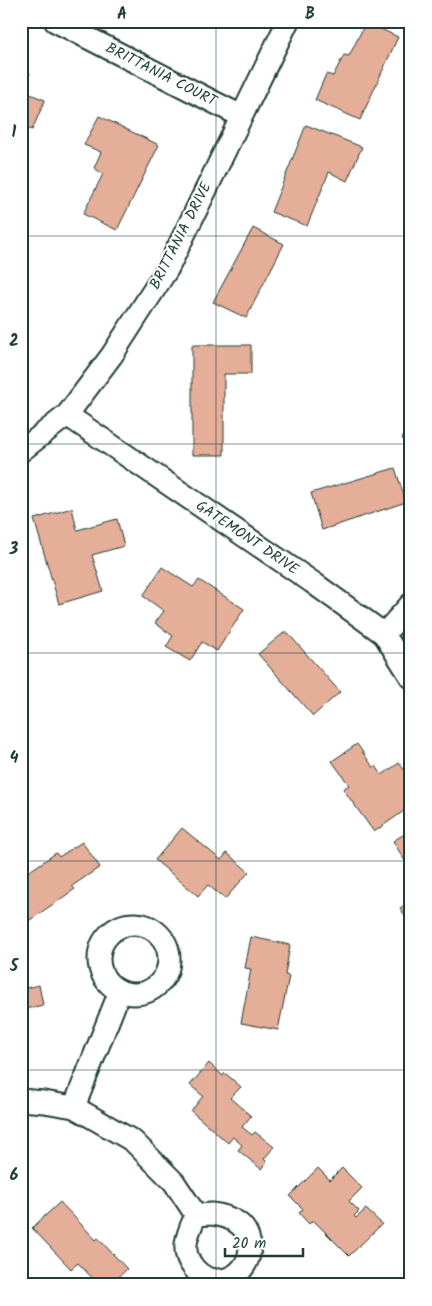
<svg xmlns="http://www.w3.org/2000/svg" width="432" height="1306" font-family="Kalam,sans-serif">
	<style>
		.building { fill: #e4ae98; stroke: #1f3d34 }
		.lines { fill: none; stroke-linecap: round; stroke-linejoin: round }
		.street-casing { stroke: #1f3d34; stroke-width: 25 }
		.street { stroke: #fff; stroke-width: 21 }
		.grid { fill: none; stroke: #1f3d34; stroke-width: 1; stroke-opacity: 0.55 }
		.labels { text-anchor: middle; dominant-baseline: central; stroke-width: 4; stroke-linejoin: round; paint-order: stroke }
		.street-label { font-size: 15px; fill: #1f3d34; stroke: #fff }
		.neatline { fill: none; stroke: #1f3d34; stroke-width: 2 }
		.grid-label { font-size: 16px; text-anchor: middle; font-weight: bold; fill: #1f3d34 }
	</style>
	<rect width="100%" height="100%" fill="#fff"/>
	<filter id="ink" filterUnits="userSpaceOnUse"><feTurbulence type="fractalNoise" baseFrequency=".02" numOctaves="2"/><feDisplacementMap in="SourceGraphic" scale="10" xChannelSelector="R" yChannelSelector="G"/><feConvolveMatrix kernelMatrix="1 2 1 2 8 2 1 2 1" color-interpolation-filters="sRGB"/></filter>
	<g filter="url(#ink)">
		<g class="building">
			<path d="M366,22L398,37L360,120L315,100L326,74L333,76L344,55L349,56Z"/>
			<path d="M21,69L30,73L23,91L45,100L32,130L21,126Z"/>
			<path d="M99,116L159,145L117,230L83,214L103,174L94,168L101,152L84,145Z"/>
			<path d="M306,125L362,147L347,181L329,172L307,226L271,212Z"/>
			<path d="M253,228L284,244L246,318L213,302Z"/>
			<path d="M192,345H251V374H224V455H192Z"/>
			<path d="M411,421V443L402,439Z"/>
			<path d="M395,468L406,502L322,530L311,493Z"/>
			<path d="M72,508L77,530L117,519L124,546L92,555L103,591L59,604L34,519Z"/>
			<path d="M162,567L193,587L199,580L244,609L217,651L202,642L190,661L166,647L173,636L155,623L164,611L143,596Z"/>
			<path d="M286,631L340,692L313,716L258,654Z"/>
			<path d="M357,744L373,767L376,766L382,775L399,763L411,778V806L374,832L343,789L349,785L332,761Z"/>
			<path d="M182,828L221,860L227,853L249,872L225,899L208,885L198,896L155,860Z"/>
			<path d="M411,830V871L393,841Z"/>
			<path d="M82,842L100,867L72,886L75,889L30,920L21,908V877L56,853L59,857Z"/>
			<path d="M411,901V926L400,908Z"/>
			<path d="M251,937L290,945L285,975L289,976L278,1030L241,1023L251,969L245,968Z"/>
			<path d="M39,985L43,1005L25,1009L28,1022L21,1023V988L22,989Z"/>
			<path d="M209,1063L223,1076L225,1073L241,1087L230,1098L251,1116L242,1127L252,1135L255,1132L274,1147L264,1159L267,1162L261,1169L238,1150L242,1145L233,1137L228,1143L191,1111L203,1096L190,1085Z"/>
			<path d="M318,1168L330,1180L342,1168L362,1188L349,1201L359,1211L354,1216L356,1218L366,1209L382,1224L349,1256L313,1220L309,1224L299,1213L303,1209L290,1196Z"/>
			<path d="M60,1202L96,1240L98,1238L127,1269L110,1285H99L78,1263L71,1269L32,1228Z"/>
		</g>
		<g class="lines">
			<defs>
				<g id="street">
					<path d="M55,21L241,116"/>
					<path d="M67,415L312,582L384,634L411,677"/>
					<path d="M21,451L67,415L112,355L168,268L288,21"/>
					<path d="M384,634L411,604"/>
					<circle cx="134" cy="959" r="35"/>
					<path d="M21,1100L44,1102L74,1107L133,1141L174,1182L196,1215"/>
					<path d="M74,1107L120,991"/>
					<path d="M212,1214C227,1216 243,1221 248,1237C255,1258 240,1280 218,1280C200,1280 184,1262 186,1244C187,1234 192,1224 196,1215Z"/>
				</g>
			</defs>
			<use href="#street" class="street-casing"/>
			<use href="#street" class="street"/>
		</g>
	</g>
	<path class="grid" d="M216,21V1285M21,236H411M21,444H411M21,653H411M21,861H411M21,1070H411"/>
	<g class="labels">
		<g class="street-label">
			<text transform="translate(161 75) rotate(27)">BRITTANIA COURT</text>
			<text transform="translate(181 236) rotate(-63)">BRITTANIA DRIVE</text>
			<text transform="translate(247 538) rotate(34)">GATEMONT DRIVE</text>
		</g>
	</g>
	<rect width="432" height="1306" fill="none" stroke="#fff" stroke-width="55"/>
	<path d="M225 1248v8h78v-8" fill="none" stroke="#1f3d34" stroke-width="2.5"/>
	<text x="232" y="1248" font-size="15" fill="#1f3d34" stroke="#ffffff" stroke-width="4" paint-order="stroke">20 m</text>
	<rect x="28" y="28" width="376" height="1250" class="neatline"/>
	<g class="grid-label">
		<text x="122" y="19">A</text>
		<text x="310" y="19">B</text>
		<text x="14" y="137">1</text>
		<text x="14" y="346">2</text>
		<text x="14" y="554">3</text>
		<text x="14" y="763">4</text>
		<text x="14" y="971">5</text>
		<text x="14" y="1180">6</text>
	</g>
</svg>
